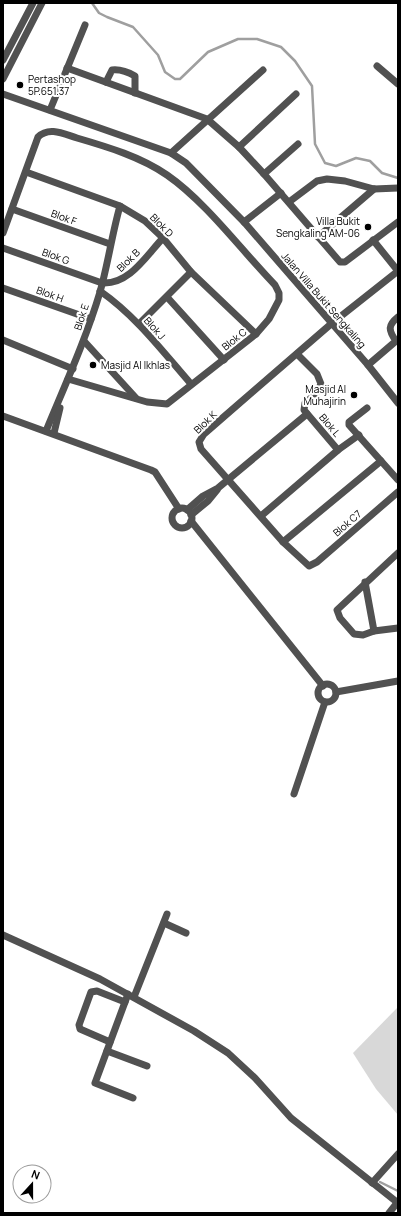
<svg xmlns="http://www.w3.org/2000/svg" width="401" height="1216" font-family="Manrope,sans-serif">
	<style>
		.green { fill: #d8d8d8 }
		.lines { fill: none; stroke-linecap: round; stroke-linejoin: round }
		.stream { stroke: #9f9f9f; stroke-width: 2.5 }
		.minor { stroke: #515151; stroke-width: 7 }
		.poi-dot { fill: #000; stroke: #fff; stroke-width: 1.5 }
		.labels { text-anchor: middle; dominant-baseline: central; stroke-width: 4; stroke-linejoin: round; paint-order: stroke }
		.poi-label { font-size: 10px; fill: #000; stroke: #fff; text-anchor: start }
		.street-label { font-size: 10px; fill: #000; stroke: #fff }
	</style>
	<rect width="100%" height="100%" fill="#fff"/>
	<path class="green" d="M398,1007V1115L376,1089L353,1053Z"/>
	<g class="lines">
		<g class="stream">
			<path d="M92,3L99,13L107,17L133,27L158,55L165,72L175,79H180L208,52L238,39H257L281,47L295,61L312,86L315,144L325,163L336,166L356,158L370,161L382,173L398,178"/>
			<path d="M380,1182L398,1191"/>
		</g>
		<g class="minor">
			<path d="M3,60L33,3"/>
			<path d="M377,66L398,84"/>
			<path d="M67,68L207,119L239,147L264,174L340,262H345L398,222"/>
			<path d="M3,79L42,3"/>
			<path d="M106,82L112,70C121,69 128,72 135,76V93"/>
			<path d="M3,94L171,153L186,163L244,222L368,365L398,403"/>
			<path d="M50,110L85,25"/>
			<path d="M239,147L296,94"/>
			<path d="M171,153L263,70"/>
			<path d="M26,172L120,206L145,221L163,238L191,272L256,334"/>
			<path d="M264,174L298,144"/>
			<path d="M289,202L317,181L327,179L345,181L374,189L398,188"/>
			<path d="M12,209L110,244"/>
			<path d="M244,222L281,193"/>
			<path d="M3,233L38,137C49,126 64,134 77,138C108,147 141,157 167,175C206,202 242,251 275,285L279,293V300L269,319L256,334L167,404L147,402L68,379"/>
			<path d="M318,237L374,189"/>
			<path d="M373,240L398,271"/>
			<path d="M3,248L102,283C129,285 146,256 163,238"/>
			<path d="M398,271L331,324L204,434L199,442L201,449L283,542L309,566L317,562L398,492"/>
			<path d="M3,288L91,319"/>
			<path d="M100,291C136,316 163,352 191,384"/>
			<path d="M167,297L224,360"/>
			<path d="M139,324L191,272"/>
			<path d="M3,340L73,369"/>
			<path d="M84,341L136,398"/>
			<path d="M297,354L317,374L321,384L316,394L305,403L304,410L338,450"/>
			<path d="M368,365L396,341C388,330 388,325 398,317"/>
			<path d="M367,408L349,422V425L398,480"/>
			<path d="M3,416L151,470L155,472L179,509"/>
			<path d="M46,431C65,385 86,339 100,292C108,264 112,234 120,206"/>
			<path d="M54,433L60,408"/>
			<circle cx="182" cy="518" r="10"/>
			<path d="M187,510L203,496L218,488L307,414"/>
			<path d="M191,515L208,501L217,490"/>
			<path d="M261,516L338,450L359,435"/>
			<path d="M191,521L323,686"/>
			<path d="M283,542L381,461"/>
			<path d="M365,582L374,631L398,628"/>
			<path d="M374,631L363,635L354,634L340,618L337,610L398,553"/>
			<circle cx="327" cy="693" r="9"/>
			<path d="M336,692L398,681"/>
			<path d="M294,794L325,702"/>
			<path d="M164,923L186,933"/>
			<path d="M3,935L100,979L194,1031L228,1053L255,1078L291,1118L398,1203"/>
			<path d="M128,994L95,1083L133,1098"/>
			<path d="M134,997L167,914"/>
			<path d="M110,1042L80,1029L79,1025L91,992L97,991L125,1002"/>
			<path d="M107,1051L147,1066"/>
			<path d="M372,1183L398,1154"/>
			<path d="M389,1213L397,1203"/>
		</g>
	</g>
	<g class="poi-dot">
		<circle cx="20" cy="85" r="4"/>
		<circle cx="368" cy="227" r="4"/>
		<circle cx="93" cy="365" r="4"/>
		<circle cx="354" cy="395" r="4"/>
	</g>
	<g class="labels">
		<g class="poi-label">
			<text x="28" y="79">Pertashop<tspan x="28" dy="12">5P.651.37</tspan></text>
			<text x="360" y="221" text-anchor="end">Villa Bukit<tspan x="360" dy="12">Sengkaling AM-06</tspan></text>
			<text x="101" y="365">Masjid Al Ikhlas</text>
			<text x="346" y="389" text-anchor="end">Masjid Al<tspan x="346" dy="12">Muhajirin</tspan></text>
		</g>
		<g class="street-label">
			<text transform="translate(64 217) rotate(20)">Blok F</text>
			<text transform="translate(162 225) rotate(45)">Blok D</text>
			<text transform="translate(56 256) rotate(20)">Blok G</text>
			<text transform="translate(128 260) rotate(-44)">Blok B</text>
			<text transform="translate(50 294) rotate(20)">Blok H</text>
			<text transform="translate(324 300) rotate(49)">Jalan Villa Bukit Sengkaling</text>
			<text transform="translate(81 317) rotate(-72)">Blok E</text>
			<text transform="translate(155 328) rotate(48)">Blok J</text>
			<text transform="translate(234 339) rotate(-39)">Blok C</text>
			<text transform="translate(205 422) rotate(-44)">Blok K</text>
			<text transform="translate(330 425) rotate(50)">Blok L</text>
			<text transform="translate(347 523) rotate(-41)">Blok C7</text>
		</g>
	</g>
	<rect width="401" height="1216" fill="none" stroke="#000000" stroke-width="8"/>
	<g transform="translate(32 1184) rotate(21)"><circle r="19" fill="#ffffff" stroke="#999999"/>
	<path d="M0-3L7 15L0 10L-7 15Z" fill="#000000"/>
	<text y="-6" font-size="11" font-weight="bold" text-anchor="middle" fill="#000000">N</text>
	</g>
</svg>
